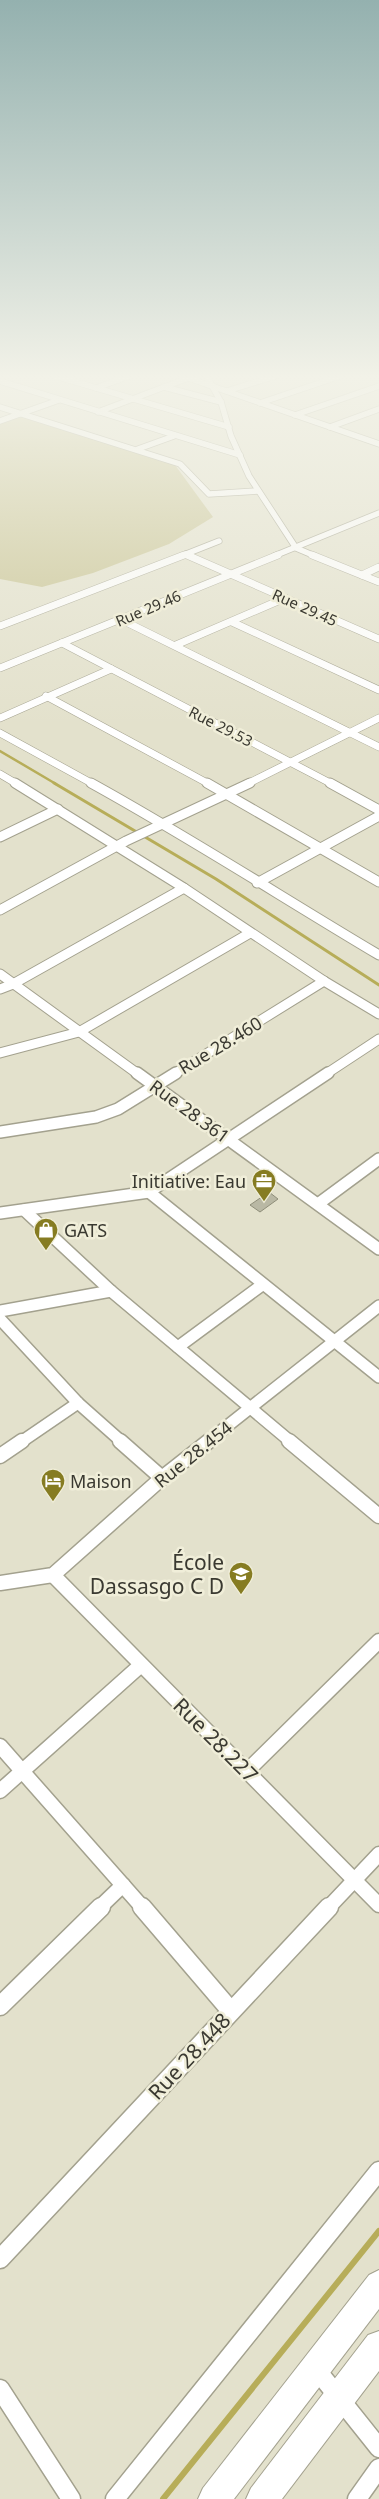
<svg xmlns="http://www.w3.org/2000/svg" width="379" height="2499" font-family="'Noto Sans',sans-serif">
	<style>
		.green { fill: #c7c290 }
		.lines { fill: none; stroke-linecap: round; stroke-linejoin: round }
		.stream-far2 { stroke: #b7ad59; stroke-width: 2.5 }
		.stream-far1 { stroke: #b7ad59; stroke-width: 3 }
		.stream { stroke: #b7ad59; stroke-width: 6 }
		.building { fill: #b9b8a4; stroke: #8f8e7a }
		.street-far5-casing { stroke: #a3a18e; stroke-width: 7 }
		.street-far4-casing { stroke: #a3a18e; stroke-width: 8 }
		.street-far3-casing { stroke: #a3a18e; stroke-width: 11 }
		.street-far2-casing { stroke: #a3a18e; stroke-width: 14 }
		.street-far1-casing { stroke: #a3a18e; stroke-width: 17 }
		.street-casing { stroke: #a3a18e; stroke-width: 21 }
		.primary-casing { stroke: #a3a18e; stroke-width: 2 }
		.street-far5 { stroke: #fff; stroke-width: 5.5 }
		.street-far4 { stroke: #fff; stroke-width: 7 }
		.street-far3 { stroke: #fff; stroke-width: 9 }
		.street-far2 { stroke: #fff; stroke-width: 11 }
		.street-far1 { stroke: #fff; stroke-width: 14 }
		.street { stroke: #fff; stroke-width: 18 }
		.primary { fill: #fff; fill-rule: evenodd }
		.labels { text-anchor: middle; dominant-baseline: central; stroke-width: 5; stroke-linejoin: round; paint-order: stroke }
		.far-street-label { font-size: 15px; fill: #3a3931; stroke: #f0eed9 }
		.street-label { font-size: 18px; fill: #3a3931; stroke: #f0eed9 }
		.poi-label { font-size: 18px; fill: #3a3931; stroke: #f0eed9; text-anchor: start }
		.near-poi-label { font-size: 21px; fill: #3a3931; stroke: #f0eed9; text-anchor: end }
		.near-street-label { font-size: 21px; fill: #3a3931; stroke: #f0eed9 }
	</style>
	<rect width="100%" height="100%" fill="#e3e1cc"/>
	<path class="green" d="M23,416L175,465L213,517L169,544L93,573L42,587L0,579V424Z"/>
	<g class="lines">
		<path class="stream-far2" d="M0,751L56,784"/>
		<path class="stream-far1" d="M54,783L216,879L379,985"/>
		<path class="stream" d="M163,2499L379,2231"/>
	</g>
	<path class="building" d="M269,1192L278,1199L260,1212L250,1205Z"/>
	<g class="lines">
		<defs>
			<g id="street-far5">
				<path d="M52,375L229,427"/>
				<path d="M180,375L379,444"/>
				<path d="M206,375L221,402L231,436L249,476L296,548L315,556"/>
				<path d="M0,381L240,455"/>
				<path d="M164,387L221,402"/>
				<path d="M96,388L132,375"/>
				<path d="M227,391L278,375"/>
				<path d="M260,403L343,375"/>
				<path d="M0,407L180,464L209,494L258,491"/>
				<path d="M98,412L188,378"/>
				<path d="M295,415L379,386"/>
				<path d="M0,421L59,400"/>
				<path d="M330,427L379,409"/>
				<path d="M138,449L174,436"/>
				<path d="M186,554L190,556"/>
				<path d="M181,556L219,541"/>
				<path d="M274,556L379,513"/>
			</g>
			<g id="street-far4">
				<path d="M187,555L379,639"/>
				<path d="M312,555L379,582"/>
				<path d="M362,575L379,567"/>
				<path d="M122,620L379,747"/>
				<path d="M232,622L379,690"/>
				<path d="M0,626L184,555"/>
				<path d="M62,643L332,784"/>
				<path d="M176,645L285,598"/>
				<path d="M0,668L278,555"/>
				<path d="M46,696L209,784"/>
				<path d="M0,718L111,669"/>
				<path d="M0,733L93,784"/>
				<path d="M0,774L17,784"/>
				<path d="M247,784L379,718"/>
			</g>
			<g id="street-far3">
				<path d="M15,783L184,888L324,981L379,1014"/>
				<path d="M91,783C189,837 283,898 379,955"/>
				<path d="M207,783L379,882"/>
				<path d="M330,783L379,810"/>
				<path d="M0,837L58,809"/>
				<path d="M257,883L379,816"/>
				<path d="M0,910L126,841L250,783"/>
				<path d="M0,974L138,1074"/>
				<path d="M0,989L13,984L184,888"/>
				<path d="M0,1053L79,1032L250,933"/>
				<path d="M174,1074L324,981"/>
				<path d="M326,1074L379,1039"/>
			</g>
			<g id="street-far2">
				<path d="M137,1073L379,1249"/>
				<path d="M0,1132L96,1117L118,1109L176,1073"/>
				<path d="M149,1192L379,1377"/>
				<path d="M318,1204L379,1159"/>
				<path d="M24,1210L111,1291L291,1442"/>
				<path d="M0,1213L149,1192L328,1073"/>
				<path d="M0,1311L111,1291"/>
				<path d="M0,1319L78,1403L122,1442"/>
				<path d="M178,1347L262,1285"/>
				<path d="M21,1442L78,1403"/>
				<path d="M207,1442L379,1306"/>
			</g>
			<g id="street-far1">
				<path d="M120,1441L162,1478"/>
				<path d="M289,1441L379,1516"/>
				<path d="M0,1456L22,1441"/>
				<path d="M53,1575L379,1905"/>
				<path d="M0,1583L53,1575L162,1478L209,1441"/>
				<path d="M0,1746L143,1908"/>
				<path d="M247,1771L379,1641"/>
				<path d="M0,1791L141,1665"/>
				<path d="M99,1908L123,1885"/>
				<path d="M328,1908L379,1854"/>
			</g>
			<g id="street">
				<path d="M142,1907L231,2011"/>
				<path d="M0,2006L101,1907"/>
				<path d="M0,2259L329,1907"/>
				<path d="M316,2369L379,2448"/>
				<path d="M0,2389L71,2499"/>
				<path d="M115,2499L379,2171"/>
				<path d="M357,2499L379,2468"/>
			</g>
			<g id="primary">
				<path d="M379,2270V2309L234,2499H198L203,2488L369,2275Z"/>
				<path d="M379,2331V2371L282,2499H246L251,2488L368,2335Z"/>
			</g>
		</defs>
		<use href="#street-far5" class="street-far5-casing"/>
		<use href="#street-far4" class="street-far4-casing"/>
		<use href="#street-far3" class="street-far3-casing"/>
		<use href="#street-far2" class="street-far2-casing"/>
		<use href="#street-far1" class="street-far1-casing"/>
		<use href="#street" class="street-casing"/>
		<use href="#primary" class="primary-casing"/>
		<use href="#street-far5" class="street-far5"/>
		<use href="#street-far4" class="street-far4"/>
		<use href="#street-far3" class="street-far3"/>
		<use href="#street-far2" class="street-far2"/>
		<use href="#street-far1" class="street-far1"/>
		<use href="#street" class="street"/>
		<use href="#primary" class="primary"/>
	</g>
	<linearGradient id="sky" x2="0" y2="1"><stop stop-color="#94b1af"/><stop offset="0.52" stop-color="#f2f2e8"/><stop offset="1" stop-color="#f2f2e8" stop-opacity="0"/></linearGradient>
	<rect width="379" height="725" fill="url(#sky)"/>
	<defs>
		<symbol id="office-pin" viewBox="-11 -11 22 30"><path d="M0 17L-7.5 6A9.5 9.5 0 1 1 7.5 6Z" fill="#867c22" stroke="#f0eed9"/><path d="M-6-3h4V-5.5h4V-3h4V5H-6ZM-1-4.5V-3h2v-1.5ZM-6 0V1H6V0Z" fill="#fff"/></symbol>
		<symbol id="shop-pin" viewBox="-11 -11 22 30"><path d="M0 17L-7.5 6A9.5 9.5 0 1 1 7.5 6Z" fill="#867c22" stroke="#f0eed9"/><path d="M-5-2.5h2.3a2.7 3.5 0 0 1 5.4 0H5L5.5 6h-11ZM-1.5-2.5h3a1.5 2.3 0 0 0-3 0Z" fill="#fff"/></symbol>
		<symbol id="hotel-pin" viewBox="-11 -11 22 30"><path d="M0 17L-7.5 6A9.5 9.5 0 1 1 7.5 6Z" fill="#867c22" stroke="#f0eed9"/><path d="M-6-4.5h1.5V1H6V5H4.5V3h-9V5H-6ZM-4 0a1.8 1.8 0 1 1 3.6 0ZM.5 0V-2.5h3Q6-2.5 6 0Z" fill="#fff"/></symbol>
		<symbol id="school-pin" viewBox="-11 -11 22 30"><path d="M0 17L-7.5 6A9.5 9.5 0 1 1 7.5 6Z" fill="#867c22" stroke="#f0eed9"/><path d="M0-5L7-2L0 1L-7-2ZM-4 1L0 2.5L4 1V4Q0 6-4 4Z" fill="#fff"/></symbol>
	</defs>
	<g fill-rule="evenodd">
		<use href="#office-pin" x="250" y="1167" width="28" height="38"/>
		<use href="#shop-pin" x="32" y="1216" width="28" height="38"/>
		<use href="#hotel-pin" x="39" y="1467" width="28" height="38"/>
		<use href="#school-pin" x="227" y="1560" width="28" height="38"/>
	</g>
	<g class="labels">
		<g class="far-street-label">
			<text transform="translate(305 607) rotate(24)">Rue 29.45</text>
			<text transform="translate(148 608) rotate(-23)">Rue 29.46</text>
			<text transform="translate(221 726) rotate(27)">Rue 29.53</text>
		</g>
		<g class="street-label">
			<text transform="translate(220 1045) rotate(-31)">Rue 28.460</text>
			<text transform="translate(190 1111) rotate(36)">Rue 28.361</text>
			<text transform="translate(193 1454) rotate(-39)">Rue 28.454</text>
		</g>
		<g class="poi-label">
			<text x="246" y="1181" text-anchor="end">Initiative: Eau</text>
			<text x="64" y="1230">GATS</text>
			<text x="70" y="1481">Maison</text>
		</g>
		<g class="near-poi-label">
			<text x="224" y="1562">École<tspan x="224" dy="24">Dassasgo C D</tspan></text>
		</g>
		<g class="near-street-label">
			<text transform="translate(216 1740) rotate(45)">Rue 28.227</text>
			<text transform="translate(189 2056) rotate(-47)">Rue 28.448</text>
		</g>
	</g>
</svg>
